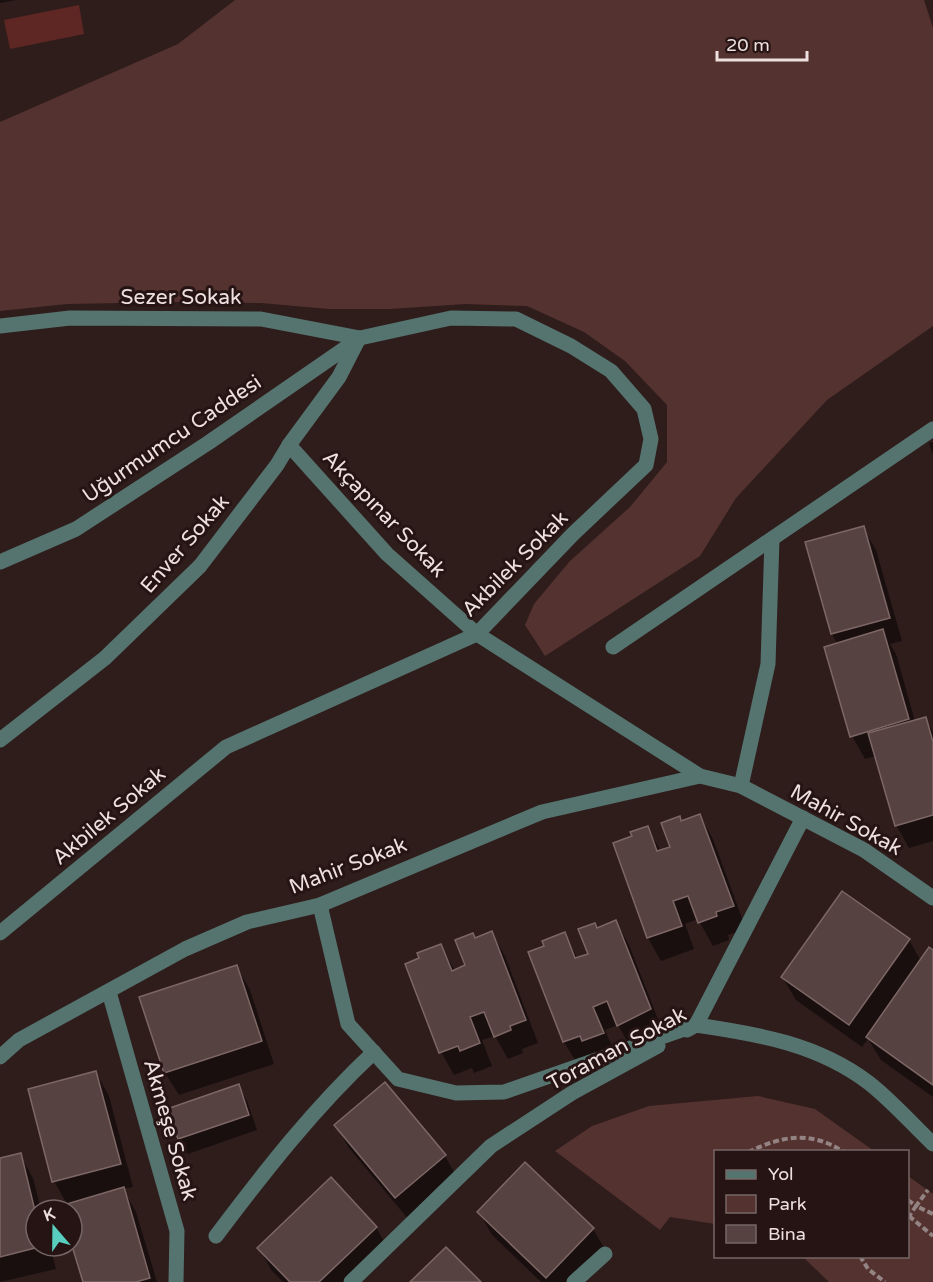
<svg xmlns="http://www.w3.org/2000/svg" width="933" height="1282" font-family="'Varela Round',sans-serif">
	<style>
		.green { fill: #54322f }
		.water { fill: #5e2724 }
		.shadow { fill: #0007 }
		.building { fill: #564240; stroke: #7d6765; stroke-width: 1.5 }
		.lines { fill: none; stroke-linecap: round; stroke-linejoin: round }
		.path { stroke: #938483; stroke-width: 4; stroke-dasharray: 6 3; stroke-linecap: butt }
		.minor { stroke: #55746f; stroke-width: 15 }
		.labels { text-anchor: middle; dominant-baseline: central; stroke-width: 6; stroke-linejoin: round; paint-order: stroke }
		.street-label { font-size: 21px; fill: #ede0df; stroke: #251413 }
	</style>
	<rect width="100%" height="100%" fill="#2f1d1c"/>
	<g class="green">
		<path d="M235,0H924L933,28V326L827,400L736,498L700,556L545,656L525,625L534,604L570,561L630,507L667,462V405L625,361L584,332L527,306L465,304L390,309H329L261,303L176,302L67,304L0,311V122L178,44Z"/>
		<path d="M758,1096L815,1109L874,1151L716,1152L715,1224L670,1217L660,1230L555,1151L592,1126L649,1106Z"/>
		<path d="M908,1176L933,1194V1282H829L803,1257L908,1256Z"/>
	</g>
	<path class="water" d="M79,5L84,34L10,49L4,20Z"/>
	<g class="shadow">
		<path d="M0,0H16L0,3Z"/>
		<path d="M933,442V455L929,443Z"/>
		<path d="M863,528L876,550L902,641L890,644L896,654L915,721L925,718L933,732V841L909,848L896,825L876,756L865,759L852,736L838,645L832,634Z"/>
		<path d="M700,816L713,839L746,929L728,935L729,940L713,946L698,919L685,924L694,949L661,961L648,938L614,844L634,837L647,828L661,851L672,847L682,822Z"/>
		<path d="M616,922L629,945L663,1032L631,1048L618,1025L605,1030L616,1056L578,1065L564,1042L530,953L547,947L564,934L578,959L590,955L597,930Z"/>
		<path d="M492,933L505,956L538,1043L522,1049L523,1053L508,1059L495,1036L482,1040L492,1066L474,1073L472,1068L454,1075L441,1052V946L455,971L467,966L475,939Z"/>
		<path d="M909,940L921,961L933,951V1097L881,1060L868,1039L862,1047L796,1000L782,977Z"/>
		<path d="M237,967L250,990L274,1064L179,1095L165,1073L141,998Z"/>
		<path d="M96,1073L109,1096L133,1187L123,1189L136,1212L157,1282H84L72,1240V1210H63L68,1206L54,1181Z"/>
		<path d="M385,1084L445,1156L458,1179L409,1220L349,1148L336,1125Z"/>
		<path d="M238,1086L247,1101L257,1130L188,1154L179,1138Z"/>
		<path d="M20,1155L33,1178L41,1210H36V1246H50L56,1269L0,1282V1160Z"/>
		<path d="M479,1212L593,1229L606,1251L576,1282H541L492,1235Z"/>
		<path d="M376,1227L389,1250L356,1282H283L272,1271L259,1248Z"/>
	</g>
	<g class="building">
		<path d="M864,526L890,618L831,634L805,542Z"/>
		<path d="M883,629L909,719L850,737L824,647Z"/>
		<path d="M926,717L933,742V815L895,826L868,733Z"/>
		<path d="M700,814L734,906L716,912L717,916L698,923L688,896L673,901L682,926L647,938L613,843L632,836L630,832L648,826L657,851L670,847L661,823L680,816L681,821Z"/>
		<path d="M842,891L910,939L849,1025L781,977Z"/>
		<path d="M616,920L651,1009L617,1026L607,1001L593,1007L604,1033L582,1041L580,1036L563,1042L528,952L544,946L542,941L565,932L575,958L588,954L578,929L595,923L597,928Z"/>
		<path d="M492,931L526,1020L510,1026L511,1030L494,1037L484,1012L470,1017L480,1043L460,1051L458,1046L439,1053L405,964L419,958L417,953L441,944L452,971L465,965L455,940L473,933L475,938Z"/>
		<path d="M929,947L933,950V1085L866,1037Z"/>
		<path d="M237,965L262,1041L164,1073L139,997Z"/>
		<path d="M96,1071L121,1164L52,1182L28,1089Z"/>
		<path d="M385,1082L446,1155L395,1198L334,1125Z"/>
		<path d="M239,1084L249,1115L178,1139L167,1109Z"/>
		<path d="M21,1153L36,1215V1246H43L0,1257V1158Z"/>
		<path d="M525,1162L594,1228L546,1278L477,1212Z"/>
		<path d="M331,1177L377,1227L319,1282H290L257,1248Z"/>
		<path d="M124,1187L150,1278L136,1282H83L72,1246V1210H61L60,1206Z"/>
		<path d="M446,1247L481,1282H410Z"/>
	</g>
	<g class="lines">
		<g class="path">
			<path d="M748,1152C783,1136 809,1130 844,1152"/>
			<path d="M908,1200L916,1206L928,1190"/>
			<path d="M909,1216L933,1236"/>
			<path d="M908,1218L916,1206L933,1214"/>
			<path d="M860,1256L868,1269L885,1282"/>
		</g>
		<g class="minor">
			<path d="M0,326L70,318L261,319L360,338"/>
			<path d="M289,445L387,554L477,634L700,776L741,786L864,850L933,898"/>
			<path d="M0,562L76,529L208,443L360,338L451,318L516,319L571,346L611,371L644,409L651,439L646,465L573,534L477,634L226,747L0,933"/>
			<path d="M613,647L933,429"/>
			<path d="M0,740L105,658L200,566L277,465L289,445L339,377L358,340"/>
			<path d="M741,786L768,664L772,539"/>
			<path d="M320,905L348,1024L398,1079L456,1093L504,1092L696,1025L803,818"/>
			<path d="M109,992L177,1231L176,1282"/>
			<path d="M687,1030L696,1025C758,1034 818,1044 869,1083C892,1101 912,1124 933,1144"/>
			<path d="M0,1057L19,1040L185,949L247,922L320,905L542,812L700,776"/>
			<path d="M216,1236C265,1171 314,1108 374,1052"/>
			<path d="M351,1282L491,1146L572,1093L658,1046"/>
			<path d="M574,1282L605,1254"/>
		</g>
	</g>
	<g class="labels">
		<g class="street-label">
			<text x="181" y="297">Sezer Sokak</text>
			<text transform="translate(172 439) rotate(-34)">Uğurmumcu Caddesi</text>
			<text transform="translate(384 514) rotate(46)">Akçapınar Sokak</text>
			<text transform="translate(185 544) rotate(-49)">Enver Sokak</text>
			<text transform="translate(515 564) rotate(-45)">Akbilek Sokak</text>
			<text transform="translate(109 816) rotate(-40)">Akbilek Sokak</text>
			<text transform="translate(846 820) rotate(29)">Mahir Sokak</text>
			<text transform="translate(348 866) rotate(-21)">Mahir Sokak</text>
			<text transform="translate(617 1049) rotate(-28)">Toraman Sokak</text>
			<text transform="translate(170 1130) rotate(74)">Akmeşe Sokak</text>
		</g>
	</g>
	<rect x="714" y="1150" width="195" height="108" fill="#251413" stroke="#756665" stroke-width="1.5"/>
	<rect x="726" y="1170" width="30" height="9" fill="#55746f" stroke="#756665" stroke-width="1.5"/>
	<text x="768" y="1180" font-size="18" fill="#ede0df">Yol</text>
	<rect x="726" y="1195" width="30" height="18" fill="#54322f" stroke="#756665" stroke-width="1.5"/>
	<text x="768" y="1210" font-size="18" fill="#ede0df">Park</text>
	<rect x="726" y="1225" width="30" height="18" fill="#564240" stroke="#756665" stroke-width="1.5"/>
	<text x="768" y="1240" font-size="18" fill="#ede0df">Bina</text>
	<g transform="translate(54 1228) rotate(340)"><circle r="28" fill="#251413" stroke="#756665" stroke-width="1.5"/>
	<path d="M0-4.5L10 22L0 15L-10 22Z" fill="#59cebe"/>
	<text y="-9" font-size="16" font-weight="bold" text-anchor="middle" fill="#ede0df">K</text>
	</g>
	<path d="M717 51v9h90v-9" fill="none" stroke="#ede0df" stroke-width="3"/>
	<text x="726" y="51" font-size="18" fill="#ede0df" stroke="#251413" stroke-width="4.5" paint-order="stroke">20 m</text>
</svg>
